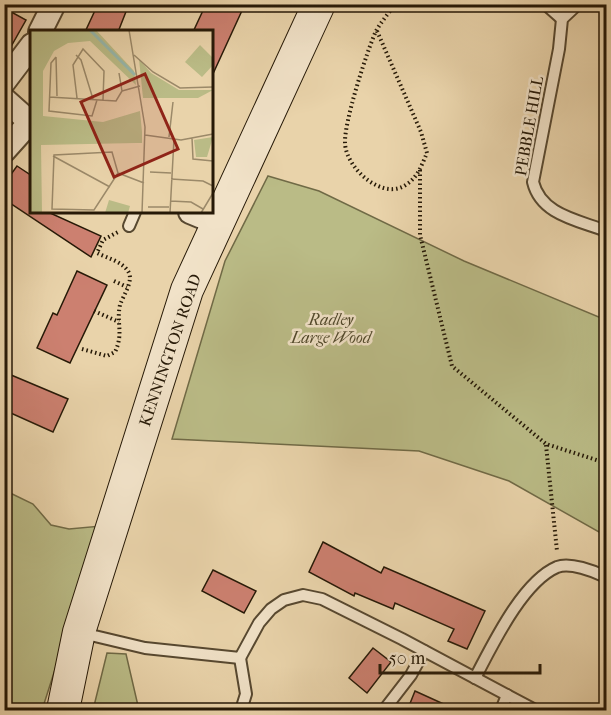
<svg xmlns="http://www.w3.org/2000/svg" width="611" height="715" font-family="'IM FELL French Canon',serif">
	<style>
		.green { fill: #babb86; stroke: #706a46; stroke-width: 1.5 }
		.building { fill: #cc8070; stroke: #261907; stroke-width: 1.5 }
		.lines { fill: none; stroke-linecap: round; stroke-linejoin: round }
		.lane-casing { stroke: #574830; stroke-width: 14 }
		.street-casing { stroke: #574830; stroke-width: 26 }
		.secondary-casing { stroke: #261907; stroke-width: 34 }
		.path { stroke: #261907; stroke-width: 4; stroke-dasharray: 1.5 3; stroke-linecap: butt }
		.lane { stroke: #f1e2c8; stroke-width: 10 }
		.street { stroke: #f1e2c8; stroke-width: 22 }
		.secondary { stroke: #f1e2c8; stroke-width: 32 }
		.labels { text-anchor: middle; dominant-baseline: central; stroke-width: 5; stroke-linejoin: round; paint-order: stroke }
		.street-label { font-size: 16px; fill: #261907; stroke: #f1e2c8 }
		.park-label { font-size: 16px; font-style: italic; fill: #524a2d; stroke: #f1e2c8 }
		.inset-river { fill: none; stroke: #97b7ab; stroke-width: 3 }
		.inset-road { fill: none; stroke: #9b8969; stroke-width: 1.5 }
		.view { fill: #8f2418; fill-opacity: 0.15; stroke: #8f2418; stroke-width: 3 }
		.inset-edge { fill: none; stroke: #261907; stroke-width: 3 }
	</style>
	<rect width="100%" height="100%" fill="#e9d3aa"/>
	<filter id="stains"><feTurbulence type="fractalNoise" baseFrequency=".00333" numOctaves="4"/><feColorMatrix values="0 0 0 0 .2 0 0 0 0 .09 0 0 0 0 .02 0 0 0 .5 -.17"/></filter>
	<radialGradient id="worn" r=".72"><stop offset=".6" stop-color="#630" stop-opacity="0"/><stop offset="1" stop-color="#630" stop-opacity=".3"/></radialGradient>
	<g class="green">
		<path d="M268,176L319,191L464,261L606,320V536L509,481L419,451L172,439L225,261Z"/>
		<path d="M4,490L33,504L51,525L69,529L101,526L42,710H5Z"/>
		<path d="M107,653L126,654L139,710H93Z"/>
	</g>
	<g class="building">
		<path d="M98,4H129L118,32H85Z"/>
		<path d="M206,4H245L212,76V32H193Z"/>
		<path d="M4,8L26,20L4,59Z"/>
		<path d="M17,166L32,176V212H48L101,236L91,257L4,199V184Z"/>
		<path d="M77,271L107,285L70,363L37,348L53,313L57,315Z"/>
		<path d="M4,372L68,399L53,432L4,410Z"/>
		<path d="M323,542L381,573L384,567L485,611L467,649L448,641L454,629L395,603L393,609L355,593L354,596L309,572Z"/>
		<path d="M213,570L256,591L244,613L202,591Z"/>
		<path d="M373,648L391,662L367,693L349,678Z"/>
		<path d="M415,691L459,711H407Z"/>
	</g>
	<g class="lines">
		<defs>
			<g id="lane">
				<path d="M545,4L562,19"/>
				<path d="M578,4L562,19L559,49L533,182C541,215 578,220 606,231"/>
				<path d="M129,226L135,212"/>
				<path d="M82,633L145,648L240,658"/>
				<path d="M240,658L259,623L271,609L284,600L303,595L322,599L402,639L535,710"/>
				<path d="M240,658L246,694L241,710"/>
				<path d="M475,678C492,646 522,582 557,567C570,562 594,571 606,577"/>
				<path d="M384,710L411,675L424,651"/>
				<path d="M501,710L507,695"/>
			</g>
			<g id="street">
				<path d="M40,32L54,4"/>
				<path d="M4,82L32,45"/>
				<path d="M4,99L32,124"/>
				<path d="M4,151L30,122"/>
				<path d="M190,212L219,224"/>
			</g>
			<path id="secondary" d="M63,710L79,632L187,290L319,4"/>
		</defs>
		<use href="#lane" class="lane-casing"/>
		<use href="#street" class="street-casing"/>
		<use href="#secondary" class="secondary-casing"/>
		<g class="path">
			<path d="M377,31L421,132L427,153C422,164 418,177 407,184C384,202 346,169 345,143C344,122 367,51 376,31C381,22 389,13 395,4"/>
			<path d="M420,170V235L452,366L546,444L606,463"/>
			<path d="M114,281L127,287"/>
			<path d="M94,311L119,322"/>
			<path d="M82,349L107,356L115,352C124,333 116,323 120,305C123,296 133,282 129,273C124,262 107,258 97,253L103,240L118,232"/>
			<path d="M546,445L557,551"/>
		</g>
		<use href="#lane" class="lane"/>
		<use href="#street" class="street"/>
		<use href="#secondary" class="secondary"/>
	</g>
	<g class="labels">
		<g class="street-label">
			<text transform="translate(529 126) rotate(-80)">PEBBLE HILL</text>
			<text transform="translate(170 350) rotate(-71)">KENNINGTON ROAD</text>
		</g>
		<g class="park-label">
			<text x="331" y="319">Radley<tspan x="331" dy="18">Large Wood</tspan></text>
		</g>
	</g>
	<g transform="translate(30 30)">
		<rect width="183" height="183" fill="#e9d3aa"/>
		<path d="M0,0H66L104,41L106,55L60,11L38,13L24,21L13,41V86L73,92L110,81L112,102V113H106L11,115L12,183H0ZM170,15L183,28V35L172,47L155,32ZM109,29L121,43L149,60H183L168,68H113ZM183,107L177,127H166L164,110ZM79,170L100,176L98,183H75Z" fill="#babb86"/>
		<path class="inset-river" d="M60,0L105,45"/>
		<path class="inset-road" d="M99,0L115,97L112,183M46,25L51,30L63,69M104,25L123,42L150,58L183,57M26,27L21,33L19,81L62,86L67,70M26,27L27,66M89,43L92,61M92,61L110,56M19,67L86,71L92,61M47,68L43,35L53,19L74,41L73,70M115,105L151,110L183,104M139,107L143,72M162,108L163,129L183,131M23,126L80,157M120,142L141,143M88,143L82,122L24,125L22,179L64,180L88,143L114,153M141,149L173,151L183,156M140,171L161,172L173,179M118,177H139M140,183L144,109M171,183L183,163"/>
		<path class="view" d="M115,44L148,119L84,147L51,72Z"/>
		<rect width="183" height="183" class="inset-edge"/>
	</g>
	<rect width="611" height="715" fill="none" stroke="#e9d3aa" stroke-width="24"/>
	<rect x="6" y="6" width="599" height="703" fill="none" stroke="#261907" stroke-width="3"/>
	<rect x="12" y="12" width="587" height="691" fill="none" stroke="#261907" stroke-width="1.5"/>
	<path d="M380 664v9h160v-9" fill="none" stroke="#261907" stroke-width="3"/>
	<text x="389" y="664" font-size="18" fill="#261907" stroke="#f1e2c8" stroke-width="4.5" paint-order="stroke">50 m</text>
	<rect width="100%" height="100%" filter="url(#stains)"/>
	<rect width="100%" height="100%" fill="url(#worn)"/>
</svg>
